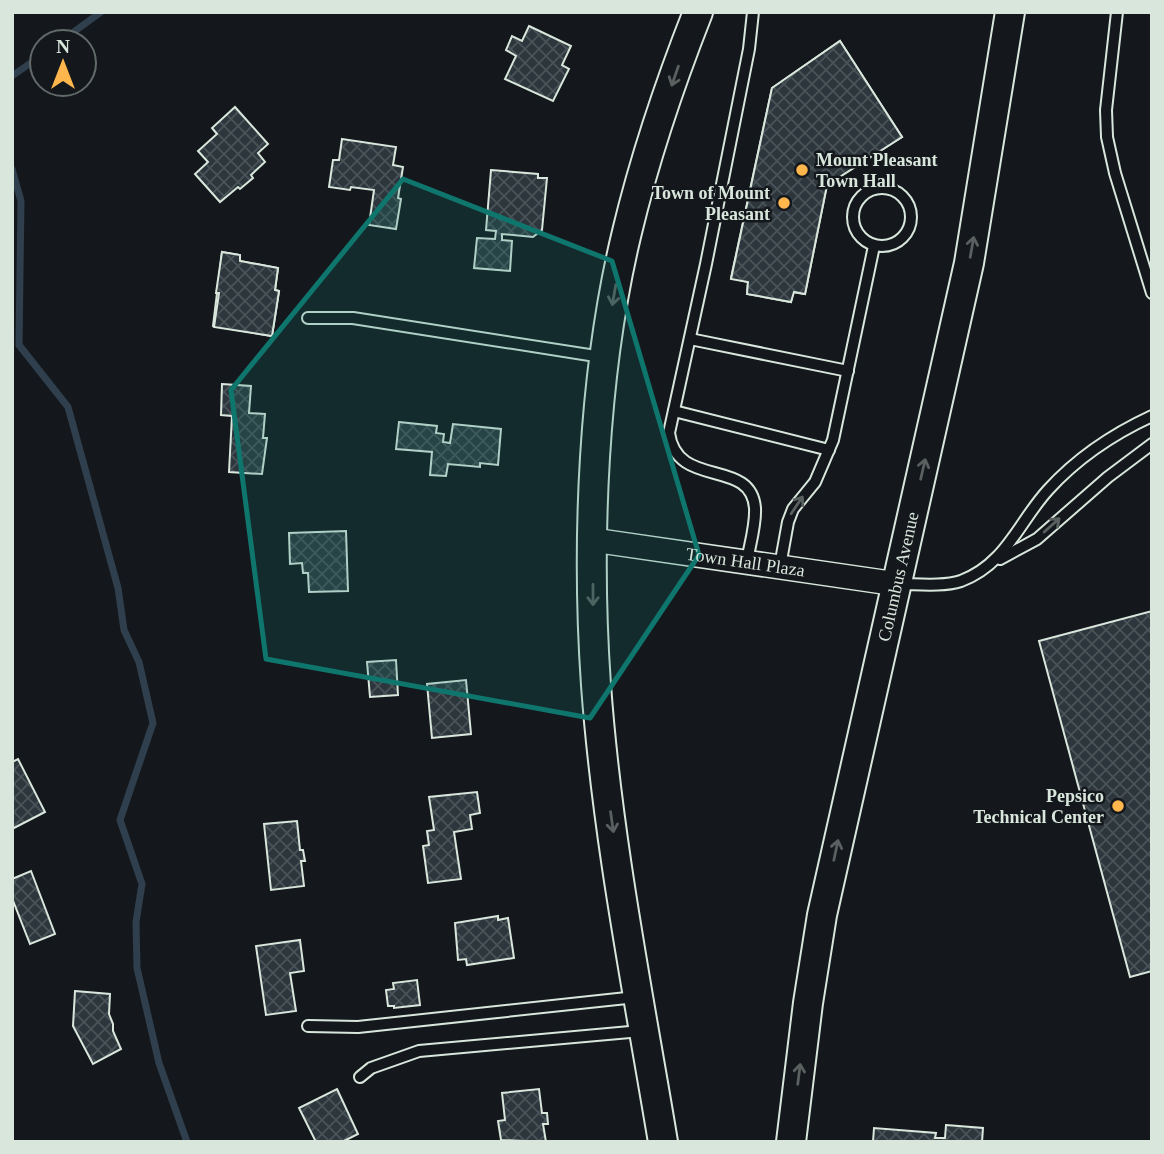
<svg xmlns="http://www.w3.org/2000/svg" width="1164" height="1154" font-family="Georgia,serif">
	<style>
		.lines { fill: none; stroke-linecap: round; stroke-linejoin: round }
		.stream { stroke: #2f3f4d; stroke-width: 7 }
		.building { fill: url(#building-cross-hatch); stroke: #d8e6dc; stroke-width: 2 }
		.service-casing { stroke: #d8e6dc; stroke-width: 14 }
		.minor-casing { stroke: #d8e6dc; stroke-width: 26 }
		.tertiary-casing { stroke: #d8e6dc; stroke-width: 32 }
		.service { stroke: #14181c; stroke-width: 10 }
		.minor { stroke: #14181c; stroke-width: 23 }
		.tertiary { stroke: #14181c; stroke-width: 28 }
		.oneway { stroke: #59605f }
		.marked { fill: #0f766e; fill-opacity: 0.2; stroke: #0f766e; stroke-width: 5; stroke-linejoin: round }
		.poi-dot { fill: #ffb74d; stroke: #14181c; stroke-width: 2.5 }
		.labels { text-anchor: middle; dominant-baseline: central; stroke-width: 5; stroke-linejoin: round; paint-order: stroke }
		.poi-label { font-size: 18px; font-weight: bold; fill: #d8e6dc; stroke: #14181c; text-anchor: end }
		.street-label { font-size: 18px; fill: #d8e6dc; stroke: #14181c }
	</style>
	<defs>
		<pattern id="building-cross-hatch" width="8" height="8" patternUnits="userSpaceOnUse" patternTransform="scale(1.75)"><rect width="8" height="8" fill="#2c363c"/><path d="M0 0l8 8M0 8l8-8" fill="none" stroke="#4a5358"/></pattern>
	</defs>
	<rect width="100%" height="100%" fill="#14181c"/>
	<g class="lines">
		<g class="stream">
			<path d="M60,42L101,12"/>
			<path d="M12,76L42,55"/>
			<path d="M12,169L21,201L19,345L68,407L118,588L124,630L139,662L153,723L120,820L142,884L136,922L137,968L159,1063L187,1142"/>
		</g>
	</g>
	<g class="building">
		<path d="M529,26L571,46L562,65L569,69L553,101L505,79L516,56L506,50L512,36L522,41Z"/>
		<path d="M840,41L902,137L827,185L805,294L793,292L791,302L747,294L748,282L731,278L772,88Z"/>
		<path d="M840,41L902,137L827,185L805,294L794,292L791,302L747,294L748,282L731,279L772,88Z"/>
		<path d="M235,107L268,144L258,153L265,162L251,175L253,178L240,189L238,187L220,202L195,174L208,162L198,151L217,134L212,128Z"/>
		<path d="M342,139L396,147L393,165L403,167L398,198L401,199L396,229L369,225L374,190L351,187L350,190L329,187L333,160H339Z"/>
		<path d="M491,170L538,174V178H547L542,230L533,237L502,234V240L512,241L510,271L474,268L477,238L495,239L496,231L486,230Z"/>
		<path d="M222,252L240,255V261L278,268L275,290L279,291L272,336L213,326Z"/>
		<path d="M222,252L240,255V261L278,268L275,290L279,291L272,336L214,327L219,293H216Z"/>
		<path d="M222,384L251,386L249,413L265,414L263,438H267L262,474L229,472L232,416L221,415Z"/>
		<path d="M399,422L437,426L436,433L444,434L443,442L450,443L453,424L501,429L498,465L480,463V467L448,464L446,476L430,475L432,452L396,449Z"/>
		<path d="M346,531L348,591L309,592L308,573H303L302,563L290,564L289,533Z"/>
		<path d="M1152,611V971L1130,977L1039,641Z"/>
		<path d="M396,660L398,695L370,697L367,662Z"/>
		<path d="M466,680L471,734L432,738L427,684Z"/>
		<path d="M18,759L45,812L12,829V762Z"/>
		<path d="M477,792L480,813L470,815L472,829L454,832L461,879L428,883L423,846L429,845L427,831L434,830L429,797Z"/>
		<path d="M297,821L300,850H303L305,861H301L304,886L271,890L264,824Z"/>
		<path d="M31,871L55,934L30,944L12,898V879Z"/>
		<path d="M498,916V920L508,918L514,958L467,965L466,959L458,960L455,923Z"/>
		<path d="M300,940L304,971L290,973L296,1011L266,1015L256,946Z"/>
		<path d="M417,980L420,1005L394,1008V1006H388L386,990L394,989L393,983Z"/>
		<path d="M75,991L110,994L109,1014L113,1024V1031L121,1049L93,1064L73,1026Z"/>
		<path d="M337,1089L358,1134L342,1142H316L299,1108Z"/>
		<path d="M539,1089L542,1113H547L548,1124H543L546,1142L501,1140L498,1121L505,1120L502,1093Z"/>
		<path d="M946,1125L983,1128L982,1142H873L874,1128L936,1133L935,1138H945Z"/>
	</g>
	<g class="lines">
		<defs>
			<g id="service">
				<path d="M1117,12L1106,110L1107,137L1115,173L1152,293"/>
				<circle cx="882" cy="217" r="29"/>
				<path d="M308,318H353L602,357"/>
				<path d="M690,339L848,371"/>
				<path d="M674,411L829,450"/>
				<path d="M1000,559L1037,539L1108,477L1152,444"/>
				<path d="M747,561C750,544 756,525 755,508C751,457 677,490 669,433L706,264L749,49L753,12"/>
				<path d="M780,566L788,522L793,509L815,482L833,440L874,246"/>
				<path d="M897,584C917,584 942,587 961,581C1006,564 1018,523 1048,490C1077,458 1113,434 1152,416"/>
				<path d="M308,1026L358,1027L636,997"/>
				<path d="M360,1077L371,1068L419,1051L641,1031"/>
			</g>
			<g id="minor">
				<path id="s1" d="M593,540L897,584"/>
			</g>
			<g id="tertiary">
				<path d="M663,1142C638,992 607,837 596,685C586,542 593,372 627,232C645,157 670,83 698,12"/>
				<path id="s2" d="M791,1142L808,1003L822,915L969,263L1010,12"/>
			</g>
		</defs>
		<use href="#service" class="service-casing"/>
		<use href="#minor" class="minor-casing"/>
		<use href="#tertiary" class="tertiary-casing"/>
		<use href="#service" class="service"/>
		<use href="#minor" class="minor"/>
		<use href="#tertiary" class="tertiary"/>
	</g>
	<defs><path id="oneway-shaft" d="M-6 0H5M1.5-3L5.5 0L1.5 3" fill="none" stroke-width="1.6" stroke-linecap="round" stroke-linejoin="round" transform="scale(1.75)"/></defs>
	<g class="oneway">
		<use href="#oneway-shaft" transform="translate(675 76) rotate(109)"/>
		<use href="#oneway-shaft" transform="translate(972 247) rotate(-80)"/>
		<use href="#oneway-shaft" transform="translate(614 295) rotate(100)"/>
		<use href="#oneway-shaft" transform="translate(923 469) rotate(-77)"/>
		<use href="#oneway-shaft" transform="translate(797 505) rotate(-56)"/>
		<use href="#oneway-shaft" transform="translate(1052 525) rotate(-42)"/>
		<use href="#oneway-shaft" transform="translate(593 595) rotate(90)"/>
		<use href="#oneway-shaft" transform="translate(612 822) rotate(82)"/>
		<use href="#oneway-shaft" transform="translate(836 850) rotate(-78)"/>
		<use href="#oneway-shaft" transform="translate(799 1074) rotate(-83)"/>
	</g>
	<path class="marked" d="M403,179L612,261L699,555L590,718L266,659L231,390Z"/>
	<g class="poi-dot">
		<circle cx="802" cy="170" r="7"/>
		<circle cx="784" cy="203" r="7"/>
		<circle cx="1118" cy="806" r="7"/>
	</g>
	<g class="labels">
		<g class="poi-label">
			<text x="816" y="160" text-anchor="start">Mount Pleasant<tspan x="816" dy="21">Town Hall</tspan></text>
			<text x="770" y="193">Town of Mount<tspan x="770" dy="21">Pleasant</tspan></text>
			<text x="1104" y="796">Pepsico<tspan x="1104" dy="21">Technical Center</tspan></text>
		</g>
		<g class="street-label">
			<text stroke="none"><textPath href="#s1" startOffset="154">Town Hall Plaza</textPath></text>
			<text stroke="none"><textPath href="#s2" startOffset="576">Columbus Avenue</textPath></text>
		</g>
	</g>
	<rect width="1164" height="1154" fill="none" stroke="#d8e6dc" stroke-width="28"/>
	<g transform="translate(63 63)"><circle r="33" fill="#14181c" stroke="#626a69" stroke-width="2"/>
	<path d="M0-5L12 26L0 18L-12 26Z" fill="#ffb74d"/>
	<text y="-10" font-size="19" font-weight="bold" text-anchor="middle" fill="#d8e6dc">N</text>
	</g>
</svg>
